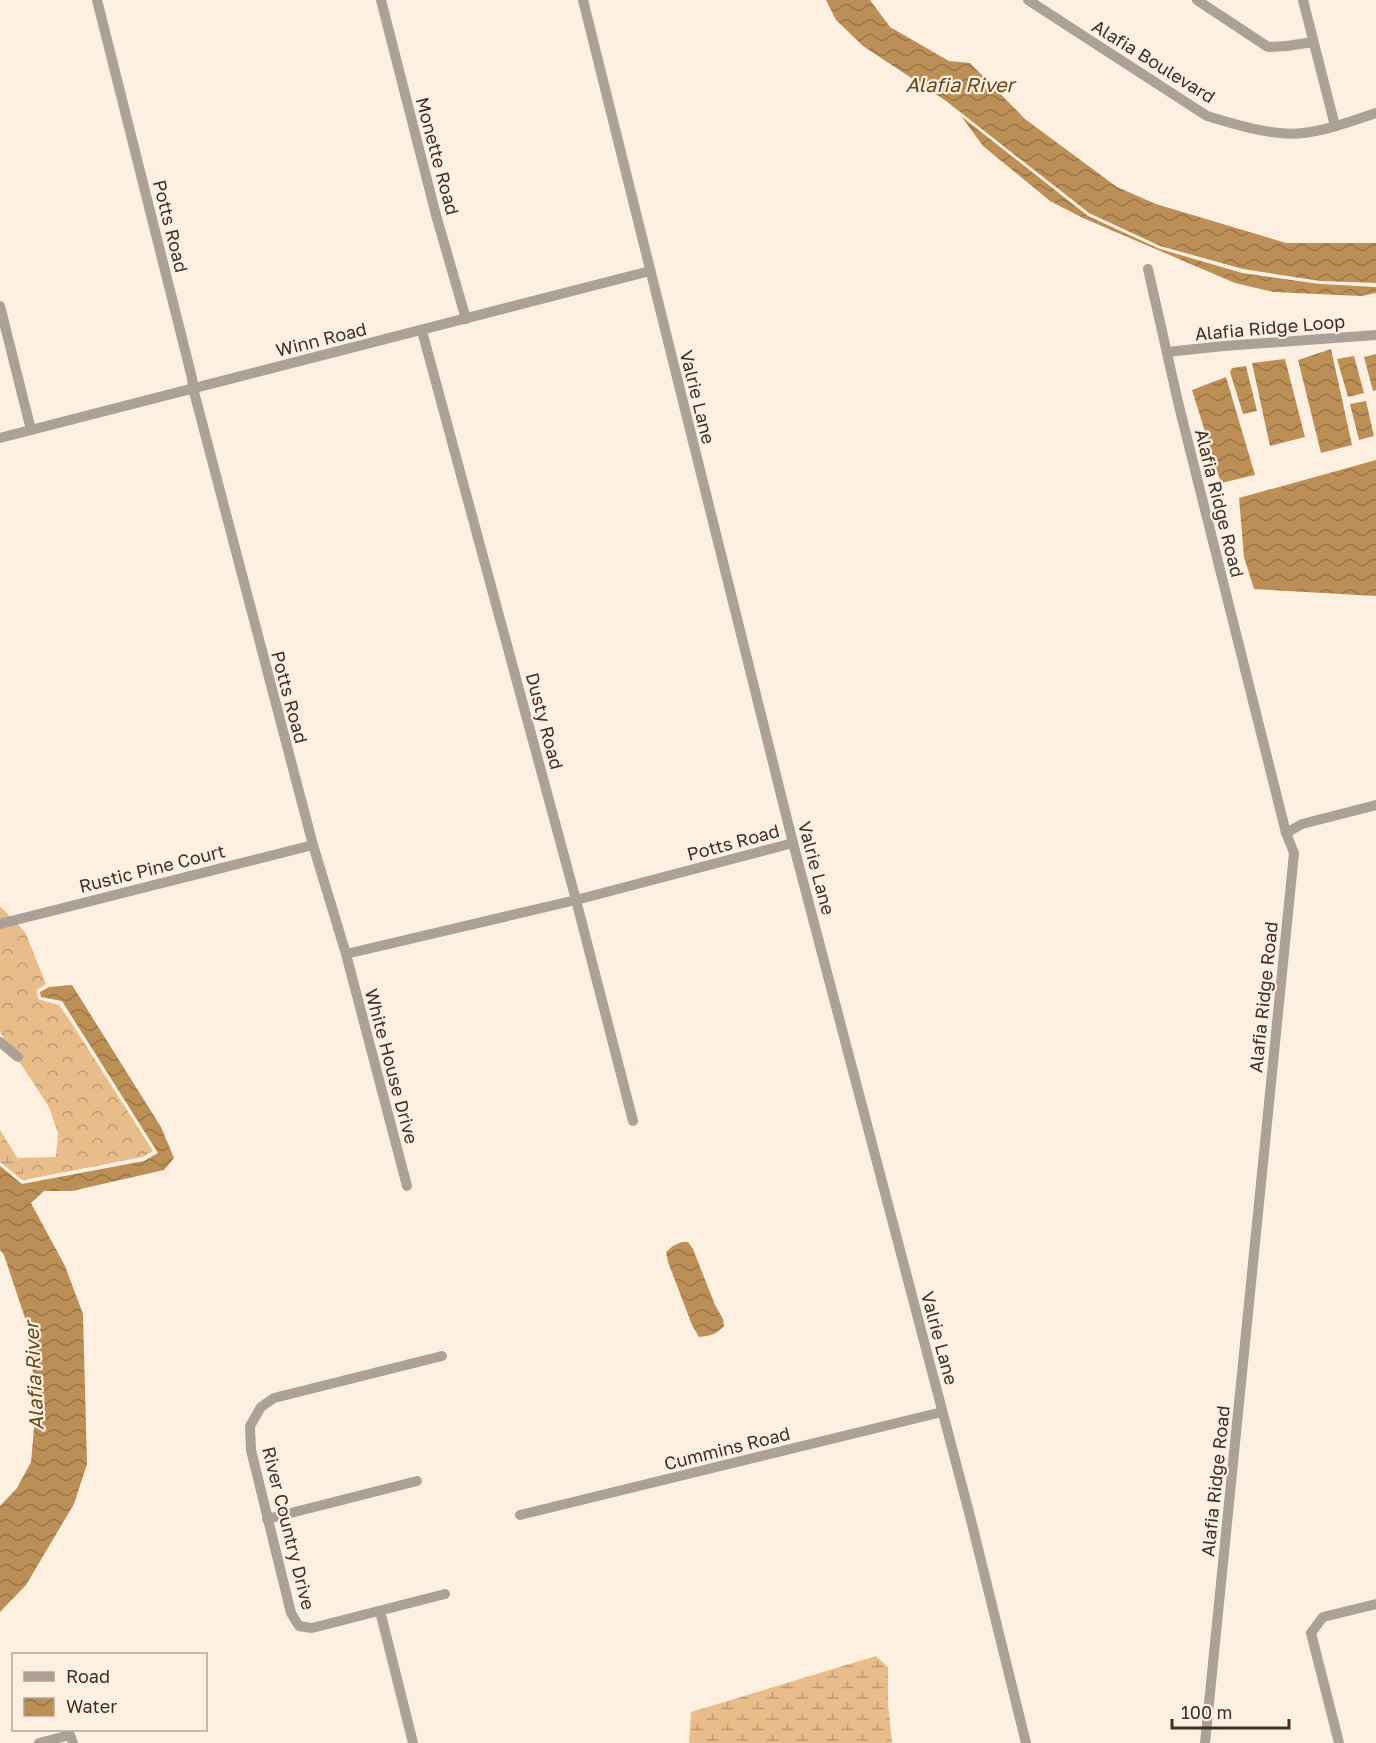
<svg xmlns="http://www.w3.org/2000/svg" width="1376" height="1743" font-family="'Golos Text',sans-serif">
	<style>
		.forest { fill: url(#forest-crowns) }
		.wetland { fill: url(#wetland-marsh) }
		.water { fill: url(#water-waves) }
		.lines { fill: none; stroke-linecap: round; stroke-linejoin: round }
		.minor { stroke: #aaa197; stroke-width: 10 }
		.labels { text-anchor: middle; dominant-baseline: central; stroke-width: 4.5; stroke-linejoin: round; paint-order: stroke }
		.street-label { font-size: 18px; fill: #3b3229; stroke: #fef0e1 }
		.water-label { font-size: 20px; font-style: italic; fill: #68481d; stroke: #fef0e1 }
	</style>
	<defs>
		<pattern id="forest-crowns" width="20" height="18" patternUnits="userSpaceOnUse" patternTransform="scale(1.5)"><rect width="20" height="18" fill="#e8bd8a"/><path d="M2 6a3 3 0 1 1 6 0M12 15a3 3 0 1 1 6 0" fill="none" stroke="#bd9a71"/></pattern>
		<pattern id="wetland-marsh" width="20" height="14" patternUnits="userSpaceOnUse" patternTransform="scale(1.5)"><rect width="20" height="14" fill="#e8bd8a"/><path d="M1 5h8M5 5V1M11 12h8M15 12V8" fill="none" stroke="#bd9a71"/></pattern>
		<pattern id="water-waves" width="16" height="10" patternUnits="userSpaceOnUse" patternTransform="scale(1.5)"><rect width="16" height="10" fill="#bc8f57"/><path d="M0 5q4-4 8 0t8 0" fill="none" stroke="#9a7548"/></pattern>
	</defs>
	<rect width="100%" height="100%" fill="#fef0e1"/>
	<path class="forest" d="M0,906L25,932L46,984L37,990L38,999L59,1005L69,1019L153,1151L143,1157L24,1180L23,1167L17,1158L56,1157L58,1133L49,1107L0,1032Z"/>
	<g class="wetland">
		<path d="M0,1130L23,1167L24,1180H22L0,1162Z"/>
		<path d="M876,1656L888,1667V1703L892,1743H689L691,1712Z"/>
	</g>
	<g class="water">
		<path d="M826,0H870L890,27L949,61L970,63L1025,119L1117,187L1156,204L1286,243H1376V283L1320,281L1243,269L1160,246L1089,213L946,101L863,46L836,20Z"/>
		<path d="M961,116L1088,216L1160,249L1242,273L1320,284L1376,287V293L1361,296L1273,292L1235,283L1083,218L1050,201L983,146Z"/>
		<path d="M1331,349L1352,445L1321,453L1298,360Z"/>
		<path d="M1376,354V390L1373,391L1364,357Z"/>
		<path d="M1354,356L1364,393L1348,397L1337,359Z"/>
		<path d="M1285,359L1305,437L1270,446L1252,363Z"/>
		<path d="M1246,366L1257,411L1243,414L1230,372L1232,368Z"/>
		<path d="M1226,377L1255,475L1221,483L1192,390Z"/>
		<path d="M1366,401L1374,436L1359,440L1350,404Z"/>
		<path d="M1376,460V596L1254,589L1244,557L1239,498Z"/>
		<path d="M72,985L161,1127L174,1158L164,1170L72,1191H44L31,1203L65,1266L83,1314L87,1464L74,1504L26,1585L0,1612V1506L17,1488L31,1462L35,1417L31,1336L4,1255L0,1250V1166L22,1184L144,1161L158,1153L62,1001L41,997L40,992L49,987Z"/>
		<path d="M682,1242H688L693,1249L715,1305L723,1319L724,1326C717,1334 710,1336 699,1337L692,1325L668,1262L666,1252L673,1246Z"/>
	</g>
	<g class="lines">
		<g class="minor">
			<path d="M97,0L192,378L193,388L313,845L346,954L407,1186"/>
			<path d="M381,0L436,215L466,319"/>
			<path d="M583,0L793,843L971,1520L1026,1743"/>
			<path d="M1028,0L1207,116C1234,124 1275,137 1303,133C1328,130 1352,121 1376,113"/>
			<path d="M1197,0L1268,47L1287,46L1313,42"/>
			<path d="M1303,0L1335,126"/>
			<path d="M1148,269L1178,402L1286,833L1294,853L1205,1743"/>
			<path d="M0,306L31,430"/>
			<path d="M422,331L576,900L633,1121"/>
			<path d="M1167,352L1224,346L1376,335"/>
			<path d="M0,438L650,271"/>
			<path d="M1286,833L1302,824L1376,805"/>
			<path d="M0,924L313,845"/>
			<path d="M346,954L576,900L793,843"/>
			<path d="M0,1042L18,1057"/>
			<path d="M442,1356L274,1398L261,1407L250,1426L251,1450L291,1613L299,1626L312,1628L445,1594"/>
			<path d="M520,1515L942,1412"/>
			<path d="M267,1519L417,1481"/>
			<path d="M380,1611L413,1743"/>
			<path d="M39,1743L70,1735L73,1743"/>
			<path d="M1339,1743L1311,1633L1323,1617L1376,1604"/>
		</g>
	</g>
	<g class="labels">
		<g class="street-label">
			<text transform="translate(1154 61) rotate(32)">Alafia Boulevard</text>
			<text transform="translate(438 156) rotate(75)">Monette Road</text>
			<text transform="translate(171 226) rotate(76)">Potts Road</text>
			<text transform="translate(1270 327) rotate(-5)">Alafia Ridge Loop</text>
			<text transform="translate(321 339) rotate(-14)">Winn Road</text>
			<text transform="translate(698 397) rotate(76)">Valrie Lane</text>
			<text transform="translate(1220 503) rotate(76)">Alafia Ridge Road</text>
			<text transform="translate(290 697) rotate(75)">Potts Road</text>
			<text transform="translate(545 721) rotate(75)">Dusty Road</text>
			<text transform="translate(733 842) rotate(-15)">Potts Road</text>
			<text transform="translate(152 868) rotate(-14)">Rustic Pine Court</text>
			<text transform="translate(817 868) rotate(75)">Valrie Lane</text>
			<text transform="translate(1263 997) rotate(-84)">Alafia Ridge Road</text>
			<text transform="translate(392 1066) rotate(75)">White House Drive</text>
			<text transform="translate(940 1338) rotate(75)">Valrie Lane</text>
			<text transform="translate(727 1448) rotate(-14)">Cummins Road</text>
			<text transform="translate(1215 1481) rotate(-84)">Alafia Ridge Road</text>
			<text transform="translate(289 1528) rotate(76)">River Country Drive</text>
		</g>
		<g class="water-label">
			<text x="960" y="84">Alafia River</text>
			<text transform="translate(33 1376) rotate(-93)">Alafia River</text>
		</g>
	</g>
	<rect x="12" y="1653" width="195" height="78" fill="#fef0e1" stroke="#b0a497" stroke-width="1.5"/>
	<rect x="24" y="1672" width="30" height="9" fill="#aaa197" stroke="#b0a497" stroke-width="1.5"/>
	<text x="66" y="1683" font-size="18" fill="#3b3229">Road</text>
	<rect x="24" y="1698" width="30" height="18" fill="url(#water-waves)" stroke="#b0a497" stroke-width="1.5"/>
	<text x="66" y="1713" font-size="18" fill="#3b3229">Water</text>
	<path d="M1172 1719v9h117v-9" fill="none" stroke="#3b3229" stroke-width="3"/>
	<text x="1181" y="1719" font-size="18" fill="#3b3229" stroke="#fef0e1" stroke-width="4.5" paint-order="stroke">100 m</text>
</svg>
